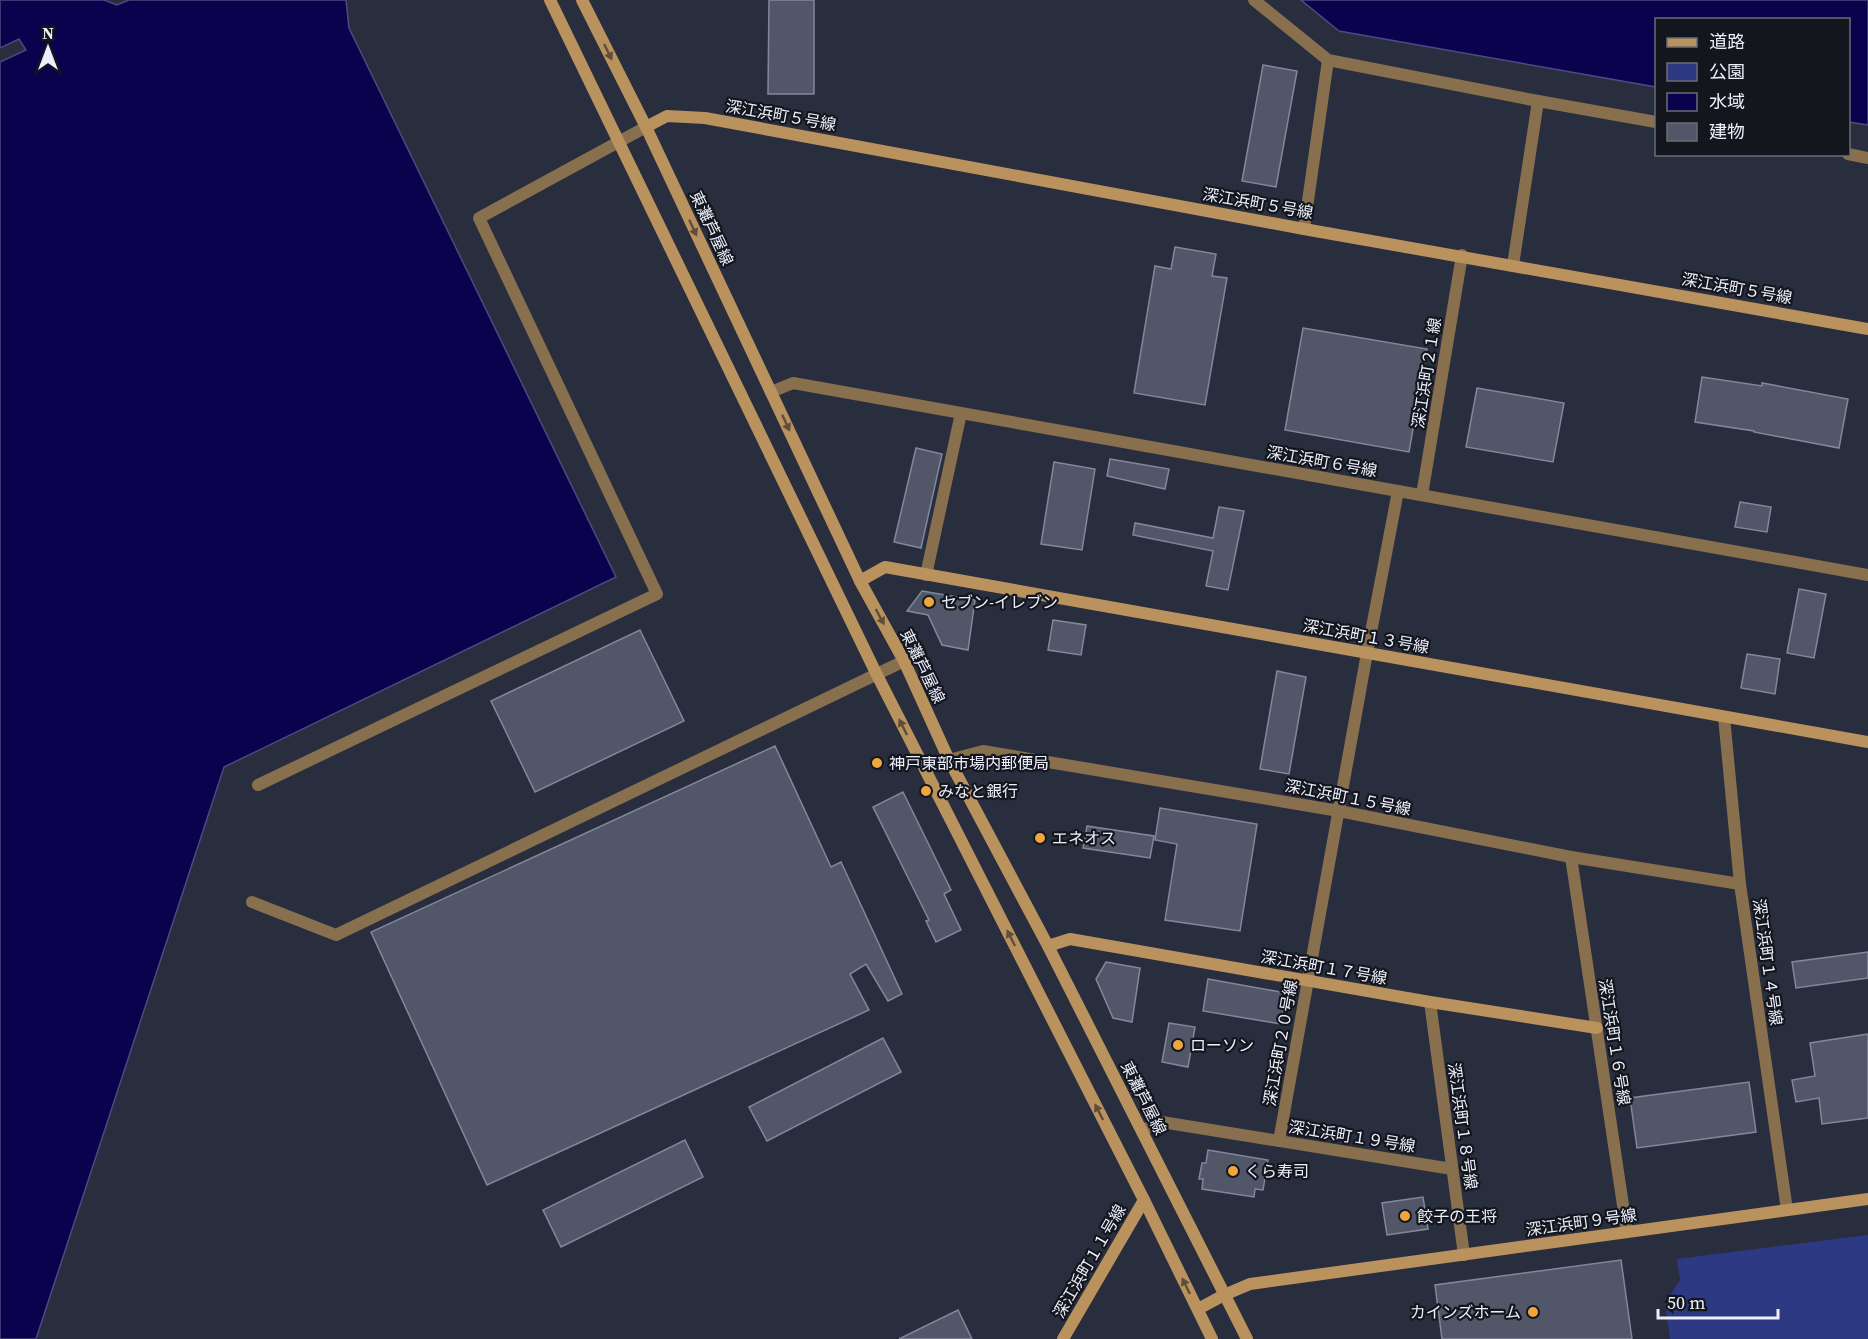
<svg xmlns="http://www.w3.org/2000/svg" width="1868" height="1339" font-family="'Source Serif 4','Noto Sans JP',serif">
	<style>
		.green { fill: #2d3982 }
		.water { fill: #0a024c; stroke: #4e4980; stroke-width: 1.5 }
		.building { fill: #515669; stroke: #82889c; stroke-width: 1.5 }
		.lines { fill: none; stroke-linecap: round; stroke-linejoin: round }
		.street { stroke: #886f4e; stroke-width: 12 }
		.secondary { stroke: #ba925e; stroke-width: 12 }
		.oneway { fill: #5f4e3b }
		.poi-dot { fill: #eea73d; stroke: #14161e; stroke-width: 2 }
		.labels { text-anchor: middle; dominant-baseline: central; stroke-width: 4.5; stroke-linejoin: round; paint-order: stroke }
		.street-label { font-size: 16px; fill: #eceffb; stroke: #14161e }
		.poi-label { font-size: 16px; fill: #eceffb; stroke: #14161e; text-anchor: start }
	</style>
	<rect width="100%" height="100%" fill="#292e3e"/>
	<path class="green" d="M1868,1235V1339H1670L1665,1303L1680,1280L1677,1259Z"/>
	<g class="water">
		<path d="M0,0H104L117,5L129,0H346L349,28L616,577L224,767L36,1339H0V62L26,50L19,39L0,48Z"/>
		<path d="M1301,0H1868V125L1849,122L1848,20H1656V87L1339,31Z"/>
	</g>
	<g class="building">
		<path d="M769,0H814V94H768Z"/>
		<path d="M1263,65L1297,71L1276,187L1242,181Z"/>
		<path d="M1175,247L1216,254L1212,276L1227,278L1205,405L1134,393L1155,266L1171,269Z"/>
		<path d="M1303,328L1427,349L1409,452L1285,430Z"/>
		<path d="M1702,377L1762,386V383L1848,399L1839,448L1754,432V431L1695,422Z"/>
		<path d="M1477,388L1564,403L1553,462L1466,447Z"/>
		<path d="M916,448L942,454L921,548L894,542Z"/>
		<path d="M1110,459L1169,469L1165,489L1107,476Z"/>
		<path d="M1054,462L1095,469L1082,550L1041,544Z"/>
		<path d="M1740,502L1771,507L1767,532L1735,527Z"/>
		<path d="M1219,507L1244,511L1228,590L1206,586L1213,551L1133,535L1135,523L1213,538Z"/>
		<path d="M1799,589L1826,594L1814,658L1787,653Z"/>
		<path d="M922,591L975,600L968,650L942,645L928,615L907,611Z"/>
		<path d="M1053,620L1086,625L1081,655L1048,650Z"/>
		<path d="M640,630L684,721L535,792L491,701Z"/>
		<path d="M1747,654L1780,659L1775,694L1741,688Z"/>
		<path d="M1277,671L1306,677L1289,774L1260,769Z"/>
		<path d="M775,746L831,867L841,862L902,994L888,1001L866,964L850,974L869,1010L487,1185L371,932Z"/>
		<path d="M903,792L951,890L944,894L961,930L936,942L926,921L929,920L873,807Z"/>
		<path d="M1160,808L1257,824L1240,931L1165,920L1177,844L1155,840Z"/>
		<path d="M1087,826L1154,836L1150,858L1083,848Z"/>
		<path d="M1868,952V978L1796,988L1792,962Z"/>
		<path d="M1106,962L1140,968L1132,1022L1113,1018L1096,979Z"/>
		<path d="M1208,979L1286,993L1281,1024L1203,1011Z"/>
		<path d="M1169,1023L1195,1027L1188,1067L1162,1062Z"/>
		<path d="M1868,1034V1118L1822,1124L1819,1098L1796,1102L1792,1080L1815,1076L1810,1043Z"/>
		<path d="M883,1038L901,1072L767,1141L749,1107Z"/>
		<path d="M1749,1082L1756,1132L1637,1148L1630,1098Z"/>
		<path d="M685,1140L703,1177L561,1247L543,1210Z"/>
		<path d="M1208,1150L1268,1160L1263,1190L1255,1189L1254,1197L1202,1189L1203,1179H1199L1202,1163H1206Z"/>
		<path d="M1423,1197L1428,1229L1387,1235L1382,1203Z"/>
		<path d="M1621,1260L1632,1339H1442L1435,1285Z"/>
		<path d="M958,1310L972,1339H899Z"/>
	</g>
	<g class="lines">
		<g class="street">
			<path d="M1254,0L1328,60L1538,101L1656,122"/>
			<path d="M1848,154L1868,158"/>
			<path d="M1304,229L1328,60"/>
			<path d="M1513,265L1538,101"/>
			<path d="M771,392L793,383L1868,575"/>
			<path d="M1422,495L1462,255"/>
			<path d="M926,575L961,413"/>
			<path d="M1724,717L1740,884L1787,1210"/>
			<path d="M949,760L983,751L1339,811L1571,857L1740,884"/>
			<path d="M258,785L657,594L479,218L646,127"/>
			<path d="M1571,857L1627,1232"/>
			<path d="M252,902L336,935L904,661"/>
			<path d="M1430,1002L1464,1255"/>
			<path d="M1142,1130L1162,1122L1452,1169"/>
			<path d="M1279,1141L1367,653L1398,491"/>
		</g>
		<g class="secondary">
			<path d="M550,0L876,673L1144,1200L1212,1339"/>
			<path d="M582,0L646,127L860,581L904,661L949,760L1048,946L1247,1339"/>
			<path d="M646,127L667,116L705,118L1304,229L1868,329"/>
			<path d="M860,581L885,567L1868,742"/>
			<path d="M1048,946L1070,939L1430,1002L1597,1028"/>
			<path d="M1198,1309L1224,1295L1250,1284L1868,1199"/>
			<path d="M1063,1339L1144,1200"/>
		</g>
	</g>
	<defs><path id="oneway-solid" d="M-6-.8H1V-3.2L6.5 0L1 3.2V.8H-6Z" transform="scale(1.5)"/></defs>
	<g class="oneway">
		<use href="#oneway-solid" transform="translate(608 52) rotate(64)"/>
		<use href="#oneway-solid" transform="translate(693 228) rotate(65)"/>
		<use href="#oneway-solid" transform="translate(786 423) rotate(65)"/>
		<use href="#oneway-solid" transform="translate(880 617) rotate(62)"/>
		<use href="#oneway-solid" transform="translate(903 727) rotate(-117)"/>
		<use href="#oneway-solid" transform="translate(1011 938) rotate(-117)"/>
		<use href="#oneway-solid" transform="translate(1099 1112) rotate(-117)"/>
		<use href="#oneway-solid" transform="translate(1186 1286) rotate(-116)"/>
	</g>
	<g class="poi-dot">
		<circle cx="929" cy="602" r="6"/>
		<circle cx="877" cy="763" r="6"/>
		<circle cx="926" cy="791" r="6"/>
		<circle cx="1040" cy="838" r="6"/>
		<circle cx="1178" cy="1045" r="6"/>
		<circle cx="1233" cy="1171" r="6"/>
		<circle cx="1405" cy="1216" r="6"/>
		<circle cx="1533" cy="1312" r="6"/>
	</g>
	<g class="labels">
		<g class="street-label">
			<text transform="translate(781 115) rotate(10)">深江浜町５号線</text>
			<text transform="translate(1258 203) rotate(10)">深江浜町５号線</text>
			<text transform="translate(712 228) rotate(65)">東灘芦屋線</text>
			<text transform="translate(1737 288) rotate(10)">深江浜町５号線</text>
			<text transform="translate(1426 373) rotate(-81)">深江浜町２１線</text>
			<text transform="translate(1322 461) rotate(10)">深江浜町６号線</text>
			<text transform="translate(1366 636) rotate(10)">深江浜町１３号線</text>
			<text transform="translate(923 666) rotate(64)">東灘芦屋線</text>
			<text transform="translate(1348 797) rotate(11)">深江浜町１５号線</text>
			<text transform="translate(1768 962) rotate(82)">深江浜町１４号線</text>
			<text transform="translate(1324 967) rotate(10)">深江浜町１７号線</text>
			<text transform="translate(1615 1042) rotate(81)">深江浜町１６号線</text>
			<text transform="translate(1280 1043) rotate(-80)">深江浜町２０号線</text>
			<text transform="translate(1144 1098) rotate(63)">東灘芦屋線</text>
			<text transform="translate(1463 1126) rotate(82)">深江浜町１８号線</text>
			<text transform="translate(1352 1136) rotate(9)">深江浜町１９号線</text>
			<text transform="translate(1581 1222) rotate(-8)">深江浜町９号線</text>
			<text transform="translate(1089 1261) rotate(-60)">深江浜町１１号線</text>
		</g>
		<g class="poi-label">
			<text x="941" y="602">セブン-イレブン</text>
			<text x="889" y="763">神戸東部市場内郵便局</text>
			<text x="938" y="791">みなと銀行</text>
			<text x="1052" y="838">エネオス</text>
			<text x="1190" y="1045">ローソン</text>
			<text x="1245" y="1171">くら寿司</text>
			<text x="1417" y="1216">餃子の王将</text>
			<text x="1521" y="1312" text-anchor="end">カインズホーム</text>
		</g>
	</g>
	<rect x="1655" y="18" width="195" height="138" fill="#14161e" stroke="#6a6d76" stroke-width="1.5"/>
	<rect x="1667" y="38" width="30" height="9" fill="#ba925e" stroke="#6a6d76" stroke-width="1.5"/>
	<text x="1709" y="48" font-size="18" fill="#eceffb">道路</text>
	<rect x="1667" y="63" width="30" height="18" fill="#2d3982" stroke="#6a6d76" stroke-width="1.5"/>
	<text x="1709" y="78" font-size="18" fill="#eceffb">公園</text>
	<rect x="1667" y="93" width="30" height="18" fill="#0a024c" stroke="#6a6d76" stroke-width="1.5"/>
	<text x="1709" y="108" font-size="18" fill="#eceffb">水域</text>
	<rect x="1667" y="123" width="30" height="18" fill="#515669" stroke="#6a6d76" stroke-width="1.5"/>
	<text x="1709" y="138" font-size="18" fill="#eceffb">建物</text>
	<g transform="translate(48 48)" stroke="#14161e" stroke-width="4.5" paint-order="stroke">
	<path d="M0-4.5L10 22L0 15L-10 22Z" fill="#eceffb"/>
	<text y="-9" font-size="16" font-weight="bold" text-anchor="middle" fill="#eceffb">N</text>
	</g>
	<path d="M1658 1309v9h120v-9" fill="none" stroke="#eceffb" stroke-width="3"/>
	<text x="1667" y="1309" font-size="18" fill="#eceffb" stroke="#14161e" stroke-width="4.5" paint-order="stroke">50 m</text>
</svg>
